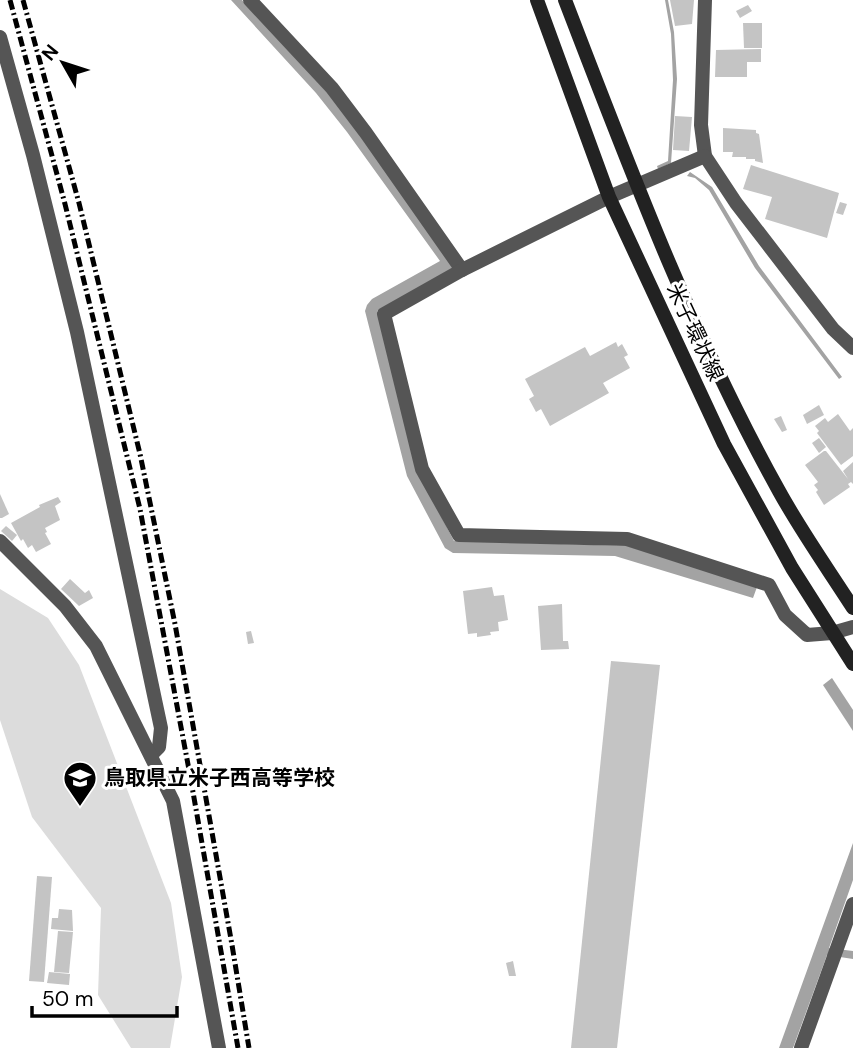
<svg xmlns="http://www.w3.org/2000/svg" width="853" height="1048" font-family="'DM Sans','Noto Sans JP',sans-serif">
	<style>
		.green { fill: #dcdcdc }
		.water { fill: #a3a3a3 }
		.building { fill: #c4c4c4 }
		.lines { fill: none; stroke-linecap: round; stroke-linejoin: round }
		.minor { stroke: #555; stroke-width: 14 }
		.secondary { stroke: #222; stroke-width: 14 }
		.rail { stroke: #000; stroke-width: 5; stroke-dasharray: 10 3.5 2 3.5; stroke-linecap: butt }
		.labels { text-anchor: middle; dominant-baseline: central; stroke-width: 6; stroke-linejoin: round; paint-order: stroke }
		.street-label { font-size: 21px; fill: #000; stroke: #fff }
		.poi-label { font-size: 21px; font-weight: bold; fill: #000; stroke: #fff; text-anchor: start }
	</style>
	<rect width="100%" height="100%" fill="#fff"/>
	<path class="green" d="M0,589L48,618L79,665L171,903L182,977L170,1048H131L98,995L101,908L32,817L0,720Z"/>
	<g class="water">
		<path d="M231,0H242L328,93L374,153L455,267L377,311L418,472L454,541L628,546L757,587L753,598L615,556L453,553L445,548L407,476L365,311L367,305L372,299L440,261L347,132L316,93Z"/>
		<path d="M665,0H668L674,32L677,79L671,163L658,169L657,166L668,161L673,80L671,34Z"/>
		<path d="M690,172L712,187L759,266L842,377L839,379L755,268L709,190L695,178L687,176Z"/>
		<path d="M832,678L853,710V731L823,685Z"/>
		<path d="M853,843V880L829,948L853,951V959L827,955L793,1048H779Z"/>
	</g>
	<g class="building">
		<path d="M670,0H694L692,24L675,26Z"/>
		<path d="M748,5L752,11L740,18L736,11Z"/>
		<path d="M743,23H762V48H744Z"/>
		<path d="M761,49V62H747V77H715L716,50Z"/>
		<path d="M675,116L692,117L689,151L673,150Z"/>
		<path d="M723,128L756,130V133L759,134L763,163L755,161V159H746V157H732L733,152H723Z"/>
		<path d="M751,165L839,193L827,238L765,219L772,197L743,189Z"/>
		<path d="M840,202L847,204L843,215L836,213Z"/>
		<path d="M616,342L618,347L622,344L628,355L624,357L630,368L603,383L609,393L550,426L541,409L536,412L529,399L534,396L525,379L585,347L590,356Z"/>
		<path d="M819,405L824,415L807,424L803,415Z"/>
		<path d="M838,414L850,431L853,428V456L841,465L817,433L819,431L815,426L825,418L828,422Z"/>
		<path d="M781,416L787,430L782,432L774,419Z"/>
		<path d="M819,438L826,447L819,453L812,443Z"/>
		<path d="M824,451H826L848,479L843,471L853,462V484L851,482L848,484L850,487L824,505L816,492L818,490L814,485L818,482L805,465Z"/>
		<path d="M0,494L9,514L2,518H0Z"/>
		<path d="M58,497L61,502L55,506L60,520L45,528L47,532L45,533L51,544L36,552L32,545L28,548L23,539L21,541L11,523L40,507L39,505Z"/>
		<path d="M6,526L17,535L12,541L1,531Z"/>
		<path d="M70,579L85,593L89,590L93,598L79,606L61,589Z"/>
		<path d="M492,587L494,596L504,595L508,620L498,622L499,631L490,632L491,635L477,637V633L468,634L463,591Z"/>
		<path d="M562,604L563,641H568L569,649L541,650L538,606Z"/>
		<path d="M251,631L254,643L248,644L246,632Z"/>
		<path d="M611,661L660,665L617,1048H571Z"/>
		<path d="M37,876L52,877L44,982L29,981Z"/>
		<path d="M59,909L72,910L73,931L51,929L52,918H58Z"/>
		<path d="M58,931L73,932L69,973L54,972Z"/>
		<path d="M513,961L516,976H509L506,963Z"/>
		<path d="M49,972L70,974L69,985L47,983Z"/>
	</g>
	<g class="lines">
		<g class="minor">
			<path d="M250,0L332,88L366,133L462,270"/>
			<path d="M705,0L701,125L705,156L736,203L833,329L853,348"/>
			<path d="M0,37L33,155L77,332L161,728L159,747L151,755"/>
			<path d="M705,156L609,197L462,270L384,314L422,469L459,535L627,539L769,585L785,615L807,635L832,633L853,627"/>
			<path d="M0,541L65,606L96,646L173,801L219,1048"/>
			<path d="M801,1048L853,904"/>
		</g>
		<g class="secondary">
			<path d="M537,0L609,197L724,444L792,568L853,664"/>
			<path d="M565,0C629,166 692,335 779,491C801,531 828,569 853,608"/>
		</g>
		<g class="rail">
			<path d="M10,0L65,204L140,509L190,775L238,1048"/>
			<path d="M23,0L79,203L140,454L175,624L232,945L249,1048"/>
		</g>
	</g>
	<defs>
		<symbol id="school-pin" viewBox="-11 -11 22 30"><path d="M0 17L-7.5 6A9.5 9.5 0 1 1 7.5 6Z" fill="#000" stroke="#fff"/><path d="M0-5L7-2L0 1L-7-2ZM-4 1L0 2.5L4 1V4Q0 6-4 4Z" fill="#fff"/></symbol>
	</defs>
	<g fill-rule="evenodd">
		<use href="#school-pin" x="61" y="759" width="38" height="52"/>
	</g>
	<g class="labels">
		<g class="street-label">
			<text transform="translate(695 332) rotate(65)">米子環状線</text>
		</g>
		<g class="poi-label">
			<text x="104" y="778">鳥取県立米子西高等学校</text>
		</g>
	</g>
	<g transform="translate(63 63) rotate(309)" stroke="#ffffff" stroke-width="5" paint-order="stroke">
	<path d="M0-5L12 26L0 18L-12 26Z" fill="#000000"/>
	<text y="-10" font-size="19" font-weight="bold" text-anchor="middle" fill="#000000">N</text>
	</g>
	<path d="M32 1006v10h145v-10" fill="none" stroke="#000000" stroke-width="3.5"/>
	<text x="42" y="1006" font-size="21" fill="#000000" stroke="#ffffff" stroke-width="5" paint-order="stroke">50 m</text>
</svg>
